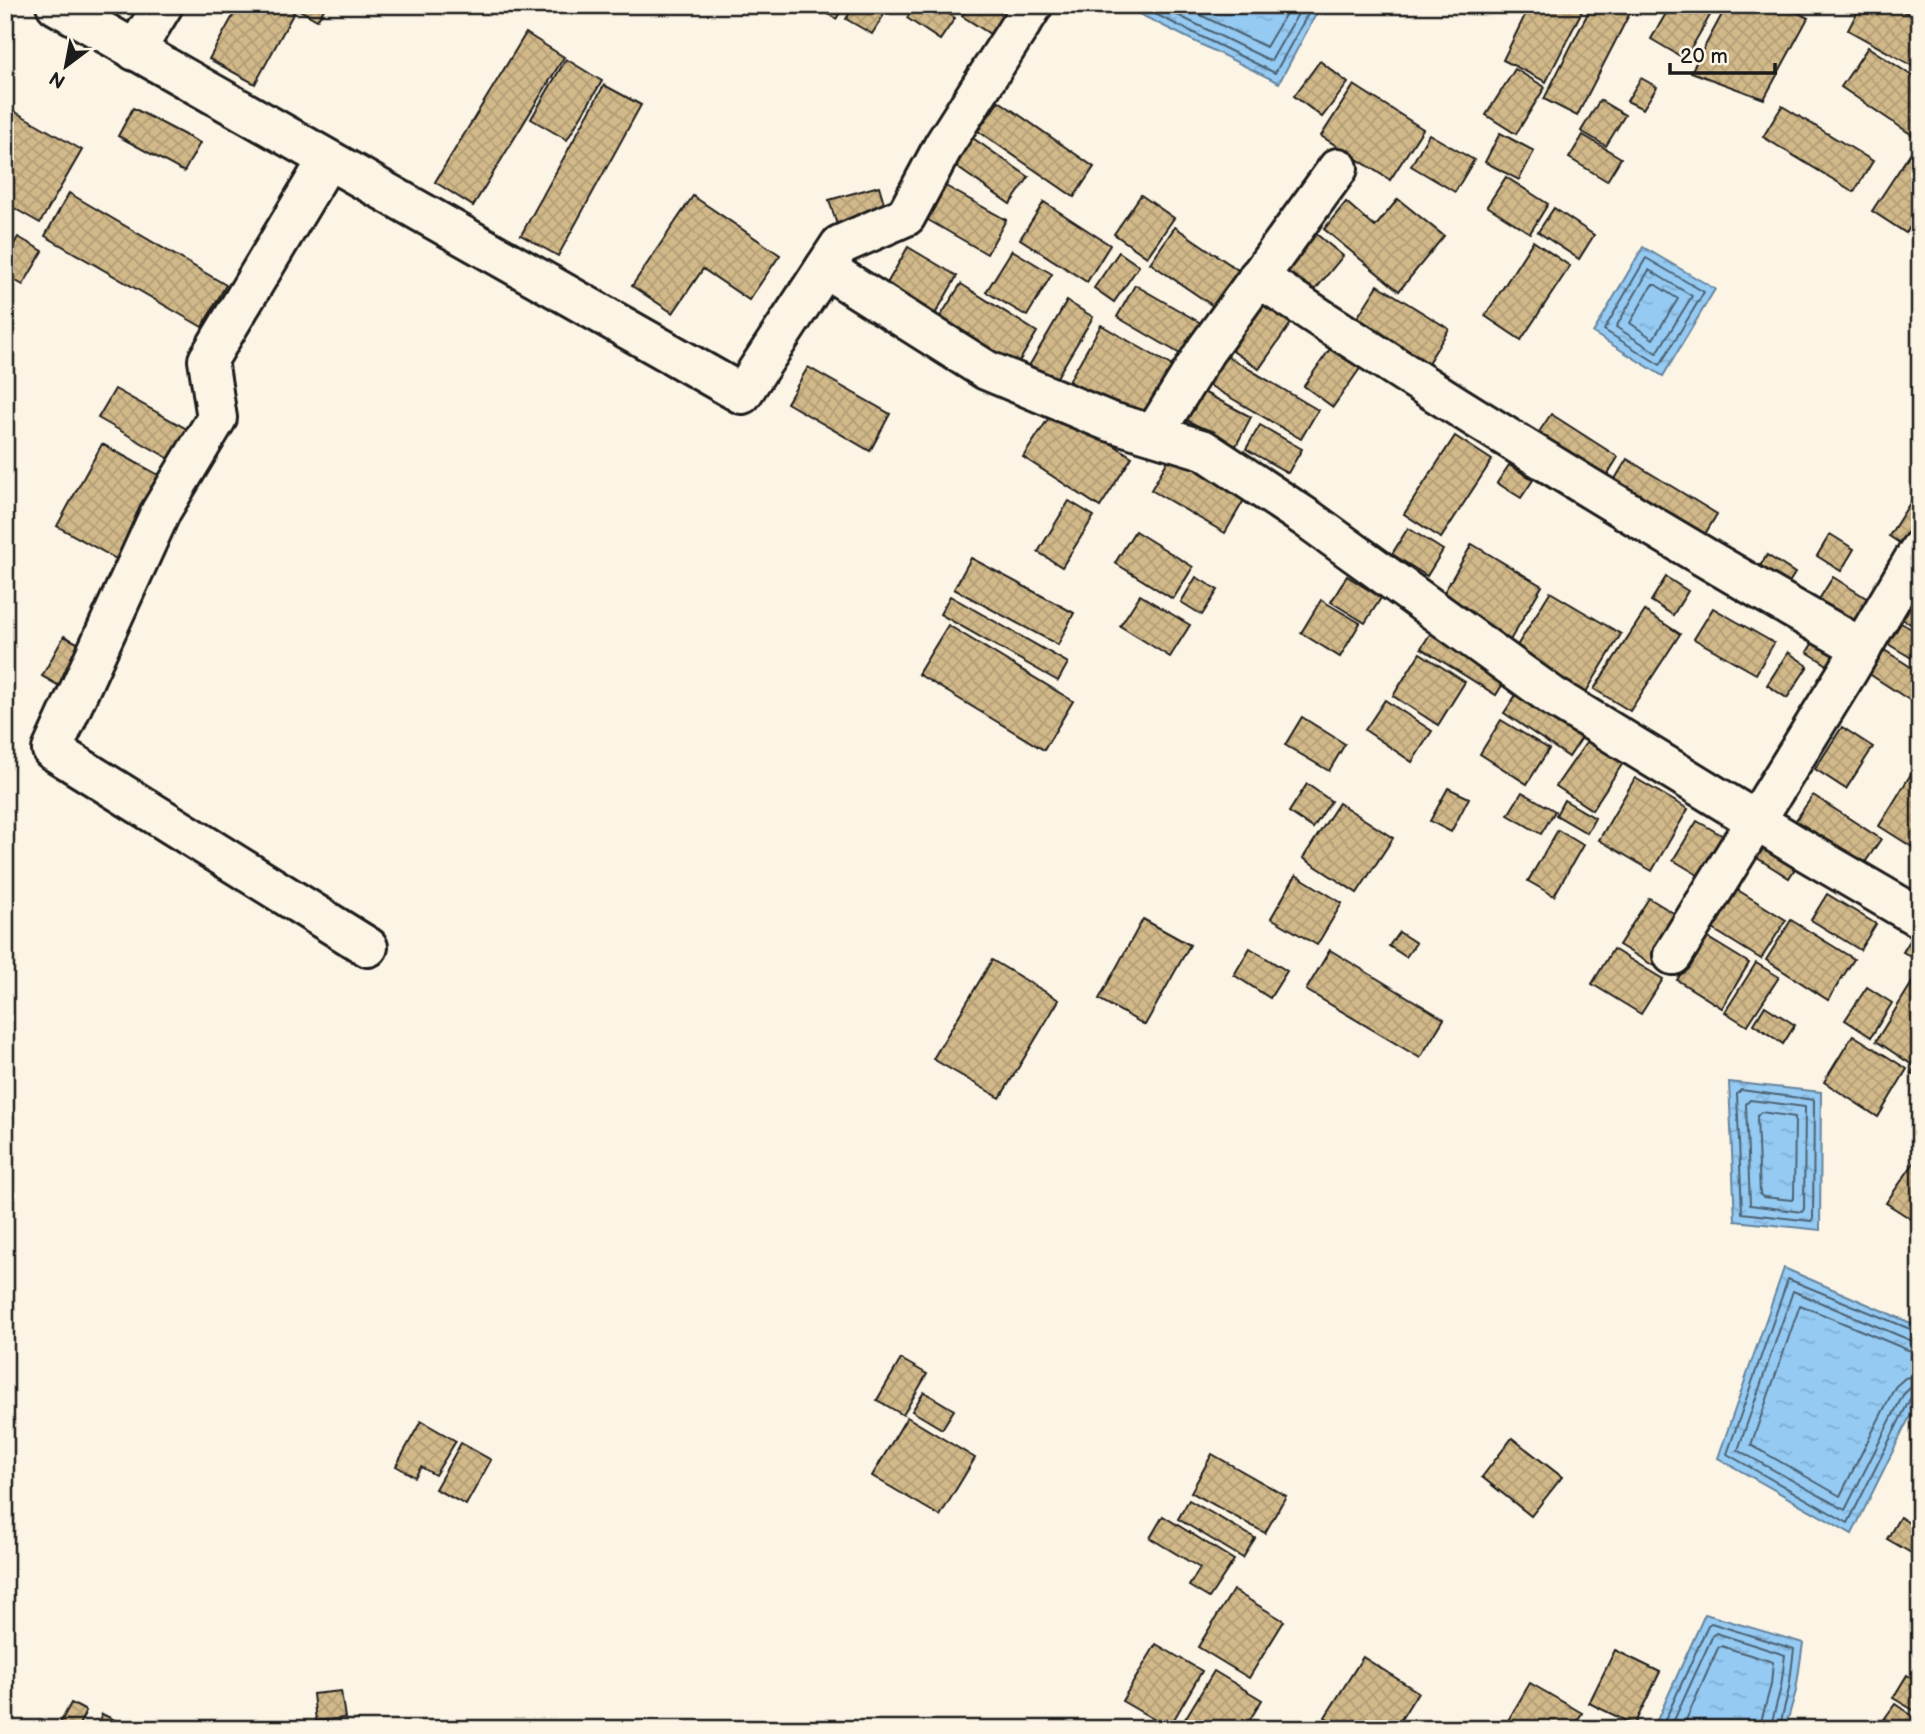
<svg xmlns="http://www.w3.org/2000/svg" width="1925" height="1734" font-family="'Balsamiq Sans',sans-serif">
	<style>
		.water { fill: url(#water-ripples); stroke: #65849d; stroke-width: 2 }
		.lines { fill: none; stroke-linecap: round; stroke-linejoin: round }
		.shore { stroke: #4c6272; stroke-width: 2 }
		.building { fill: url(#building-cross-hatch); stroke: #1c1c1c; stroke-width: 2 }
		.minor-casing { stroke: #1c1c1c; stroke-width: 44 }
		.minor { stroke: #fcf5e5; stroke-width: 38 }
	</style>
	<defs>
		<pattern id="water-ripples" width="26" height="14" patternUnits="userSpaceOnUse" patternTransform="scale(1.75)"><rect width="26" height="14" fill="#95caf3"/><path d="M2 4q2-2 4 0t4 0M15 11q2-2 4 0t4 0" fill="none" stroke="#80add0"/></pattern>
		<pattern id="building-cross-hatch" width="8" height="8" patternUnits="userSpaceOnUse" patternTransform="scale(1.75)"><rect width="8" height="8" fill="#d2b989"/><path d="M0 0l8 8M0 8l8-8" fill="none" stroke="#b49e76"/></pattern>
	</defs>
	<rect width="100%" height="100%" fill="#fcf5e5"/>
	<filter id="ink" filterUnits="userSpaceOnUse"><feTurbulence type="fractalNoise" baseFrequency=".0143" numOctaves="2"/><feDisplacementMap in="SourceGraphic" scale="14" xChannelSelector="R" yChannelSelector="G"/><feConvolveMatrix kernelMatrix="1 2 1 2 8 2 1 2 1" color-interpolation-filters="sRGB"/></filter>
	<g filter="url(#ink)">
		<g class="water">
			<path d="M1121,5H1321L1279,83Z"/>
			<path d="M1643,247L1715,289L1663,376L1593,333Z"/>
			<path d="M1729,1082L1821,1092L1820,1230L1735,1221Z"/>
			<path d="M1784,1268L1920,1327V1396L1852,1534L1718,1458Z"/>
			<path d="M1705,1614L1803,1643L1796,1691L1785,1729H1653Z"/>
		</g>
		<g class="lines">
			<g class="shore">
				<path d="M1137,5L1275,73L1313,5"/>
				<path d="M1157,5L1271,61L1303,5"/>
				<path d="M1180,5L1266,47L1291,5"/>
				<path d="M1646,258L1704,292L1660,365L1604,330Z"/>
				<path d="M1649,270L1692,296L1657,353L1616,327Z"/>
				<path d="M1652,285H1656L1678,299L1653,339L1630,323Z"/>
				<path d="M1741,1090L1814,1100L1813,1218L1811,1221L1742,1213L1737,1094Z"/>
				<path d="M1750,1100L1805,1107L1804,1209L1802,1212L1750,1205L1746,1104Z"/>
				<path d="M1761,1112L1795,1117L1794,1197L1792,1200L1763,1197L1760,1195L1757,1116Z"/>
				<path d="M1920,1333L1788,1279L1727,1454L1848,1523L1910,1399L1920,1395"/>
				<path d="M1920,1342L1912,1341L1793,1291L1738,1450L1845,1510L1903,1395L1910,1388L1920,1386"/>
				<path d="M1920,1352L1908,1350L1800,1305L1751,1445L1840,1496L1895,1387L1905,1378L1920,1375"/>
				<path d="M1661,1729L1708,1625L1711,1623L1794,1649L1789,1689L1779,1729"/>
				<path d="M1670,1729L1713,1635L1716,1633L1785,1655L1781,1687L1770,1729"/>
				<path d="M1682,1729L1718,1648L1721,1646L1773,1662L1771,1685L1759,1729"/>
			</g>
		</g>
		<g class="building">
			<path d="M239,5H298L255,84L209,59Z"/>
			<path d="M300,5H327L317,20L298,9Z"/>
			<path d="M815,5H845L836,19Z"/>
			<path d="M855,5H890L872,34L846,19Z"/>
			<path d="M915,5H935L955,18L940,40L907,18Z"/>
			<path d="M969,5H1019L998,39L962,16Z"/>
			<path d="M1530,5H1585L1546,82L1503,60Z"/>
			<path d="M1592,5H1634L1577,116L1544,99Z"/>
			<path d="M1671,5H1716L1685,59L1651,39Z"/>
			<path d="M1727,5H1784L1808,18L1764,99L1691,72Z"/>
			<path d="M1861,5H1892L1920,20V70L1848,30Z"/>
			<path d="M526,33L564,57L473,206L435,182Z"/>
			<path d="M1868,47L1920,81L1918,139L1841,87Z"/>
			<path d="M566,59L602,81L567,140L531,119Z"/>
			<path d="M1320,61L1348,83L1322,117L1294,96Z"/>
			<path d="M1515,69L1545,87L1516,134L1486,115Z"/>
			<path d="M1641,78L1657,87L1643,109L1627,101Z"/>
			<path d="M604,85L641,105L558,256L521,235Z"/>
			<path d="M1354,85L1423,129L1390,180L1321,136Z"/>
			<path d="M1600,100L1625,115L1606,146L1581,131Z"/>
			<path d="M999,101L1094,167L1074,197L978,131Z"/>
			<path d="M5,106L82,150L40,223L5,203Z"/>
			<path d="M1782,106L1873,161L1854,192L1763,137Z"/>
			<path d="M133,108L200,143L184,172L118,136Z"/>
			<path d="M1500,133L1534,151L1519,180L1485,162Z"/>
			<path d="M967,134L1029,177L1010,204L948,161Z"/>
			<path d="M1429,134L1474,160L1455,192L1411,166Z"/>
			<path d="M1583,135L1621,158L1607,181L1569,158Z"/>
			<path d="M1913,149L1920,153V212L1906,233L1872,211Z"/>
			<path d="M1506,177L1548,204L1530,233L1487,206Z"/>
			<path d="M942,184L1006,220L987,254L923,217Z"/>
			<path d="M879,186L887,213L838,228L829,200Z"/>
			<path d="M69,193L226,285L202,327L45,236Z"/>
			<path d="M1141,195L1174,218L1147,257L1114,234Z"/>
			<path d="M693,196L780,255L749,300L703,269L673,313L632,286Z"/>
			<path d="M1398,199L1444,236L1399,291L1324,229L1346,202L1375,227Z"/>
			<path d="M1044,202L1110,245L1087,282L1020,239Z"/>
			<path d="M1554,208L1594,235L1579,259L1538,232Z"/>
			<path d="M1175,227L1250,278L1225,314L1150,263Z"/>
			<path d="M1309,228L1343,256L1305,302L1271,274Z"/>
			<path d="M18,237L43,251L23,285L5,275V260Z"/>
			<path d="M1533,241L1570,266L1521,340L1485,316Z"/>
			<path d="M908,247L957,276L934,316L885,287Z"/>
			<path d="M1012,250L1052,274L1027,316L986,292Z"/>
			<path d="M1119,252L1139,266L1114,302L1094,288Z"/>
			<path d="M961,284L1037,332L1015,368L938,320Z"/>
			<path d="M1135,285L1206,326L1187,358L1117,317Z"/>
			<path d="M1378,285L1449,329L1421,374L1350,329Z"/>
			<path d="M1257,289L1296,316L1259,369L1221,343Z"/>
			<path d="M1067,301L1093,317L1054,382L1029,366Z"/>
			<path d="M1101,325L1181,371L1149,426L1069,381Z"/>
			<path d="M1339,336L1368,357L1333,407L1304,386Z"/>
			<path d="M1215,349L1318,410L1301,439L1197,378Z"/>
			<path d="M808,367L890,414L870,451L787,403Z"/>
			<path d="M1192,386L1251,417L1236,446L1177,415Z"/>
			<path d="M115,389L192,432L175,462L98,418Z"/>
			<path d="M1056,407L1132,457L1100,507L1023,457Z"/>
			<path d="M1551,414L1618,457L1599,488L1531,444Z"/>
			<path d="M1260,425L1302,449L1288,473L1246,449Z"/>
			<path d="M1455,436L1492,460L1441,538L1404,514Z"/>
			<path d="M102,444L164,478L118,560L57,526Z"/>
			<path d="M1174,450L1248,493L1225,533L1151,490Z"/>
			<path d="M1627,459L1717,514L1699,544L1609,489Z"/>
			<path d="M1509,465L1533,480L1521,498L1497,483Z"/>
			<path d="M1917,492L1920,494V539L1912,551L1889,536Z"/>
			<path d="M1069,501L1094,516L1062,567L1038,552Z"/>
			<path d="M1408,528L1443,550L1427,576L1392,554Z"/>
			<path d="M1135,531L1193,567L1173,599L1115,563Z"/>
			<path d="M1830,534L1854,549L1841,571L1817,556Z"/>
			<path d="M1472,544L1542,586L1509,642L1439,601Z"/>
			<path d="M1767,555L1795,573L1783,592L1755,574Z"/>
			<path d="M971,558L1074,613L1058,645L954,589Z"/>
			<path d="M1347,576L1381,598L1365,623L1331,602Z"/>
			<path d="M1196,577L1218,590L1202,615L1181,602Z"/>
			<path d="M1666,577L1688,591L1673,615L1651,601Z"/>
			<path d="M1833,577L1882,608L1862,639L1813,609Z"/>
			<path d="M1920,589V630L1901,618Z"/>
			<path d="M1550,592L1621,634L1583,697L1512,654Z"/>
			<path d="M1140,595L1190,625L1170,657L1120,626Z"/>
			<path d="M950,596L1068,663L1058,681L940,614Z"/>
			<path d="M1321,600L1360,623L1340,657L1301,633Z"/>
			<path d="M1713,608L1774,643L1756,674L1694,639Z"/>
			<path d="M1645,611L1680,634L1630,711L1594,689Z"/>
			<path d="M1901,623L1920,634V663L1888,644Z"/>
			<path d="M948,625L1073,701L1044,750L918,674Z"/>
			<path d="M1434,628L1509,674L1496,695L1421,648Z"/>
			<path d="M1822,628L1848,644L1832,668L1807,652Z"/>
			<path d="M64,636L85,647L63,688L42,676Z"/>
			<path d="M1875,644L1920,673V707L1860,668Z"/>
			<path d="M1788,652L1808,666L1787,698L1767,685Z"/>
			<path d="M1420,653L1465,682L1438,725L1393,696Z"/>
			<path d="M1520,689L1585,733L1569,757L1504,713Z"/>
			<path d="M1385,700L1432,731L1412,762L1365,730Z"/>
			<path d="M1302,717L1345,744L1329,771L1285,745Z"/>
			<path d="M1501,720L1549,749L1527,784L1480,754Z"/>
			<path d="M1842,727L1873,747L1846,789L1815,769Z"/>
			<path d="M1588,740L1623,763L1592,810L1556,786Z"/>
			<path d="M1919,761L1920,762V852L1879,826Z"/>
			<path d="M1635,778L1688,809L1652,871L1599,840Z"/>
			<path d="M1307,784L1331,801L1313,828L1289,812Z"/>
			<path d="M1448,788L1469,798L1451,832L1430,821Z"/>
			<path d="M1522,792L1555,811L1541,834L1508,815Z"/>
			<path d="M1813,795L1881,839L1862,867L1794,823Z"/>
			<path d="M1564,800L1595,818L1587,833L1556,815Z"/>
			<path d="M1339,803L1393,838L1357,893L1303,858Z"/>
			<path d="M1697,821L1732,841L1708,881L1673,860Z"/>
			<path d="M1558,830L1583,845L1554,896L1528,881Z"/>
			<path d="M1762,832L1802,857L1789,878L1749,853Z"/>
			<path d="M1296,875L1342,903L1317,945L1271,918Z"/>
			<path d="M1728,884L1786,920L1761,959L1703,923Z"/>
			<path d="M1827,894L1876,924L1860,950L1811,920Z"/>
			<path d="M1649,898L1683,919L1654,966L1619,945Z"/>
			<path d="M1143,919L1190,945L1145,1025L1099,999Z"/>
			<path d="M1791,920L1854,959L1828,1000L1766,960Z"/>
			<path d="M1919,926H1920V962L1903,952Z"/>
			<path d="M1399,932L1416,943L1406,957L1389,946Z"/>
			<path d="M1705,936L1749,963L1722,1008L1677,980Z"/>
			<path d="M1250,948L1287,971L1270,998L1234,975Z"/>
			<path d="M1613,949L1663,979L1641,1014L1592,984Z"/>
			<path d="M1330,950L1444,1019L1420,1058L1306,990Z"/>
			<path d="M992,960L1059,1000L1000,1098L933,1059Z"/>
			<path d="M1756,963L1779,977L1747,1026L1725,1012Z"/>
			<path d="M1916,976L1920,978V1057L1914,1066L1876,1041Z"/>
			<path d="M1867,987L1892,1003L1871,1037L1845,1020Z"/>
			<path d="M1765,1006L1795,1025L1783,1044L1754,1024Z"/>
			<path d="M1853,1035L1907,1069L1878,1117L1824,1082Z"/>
			<path d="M1920,1060V1079L1911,1073Z"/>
			<path d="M1920,1154V1213L1914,1221L1886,1203Z"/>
			<path d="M901,1359L927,1374L903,1415L877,1400Z"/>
			<path d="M924,1392L954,1410L942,1429L912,1411Z"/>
			<path d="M907,1417L975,1458L940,1516L872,1476Z"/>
			<path d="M421,1421L456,1441L435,1475L421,1467L415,1477L396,1466Z"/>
			<path d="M1512,1438L1562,1477L1531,1516L1482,1477Z"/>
			<path d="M461,1443L491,1460L466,1505L435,1489Z"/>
			<path d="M1212,1454L1286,1496L1265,1533L1191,1492Z"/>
			<path d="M1189,1500L1255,1538L1243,1558L1178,1519Z"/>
			<path d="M1163,1516L1234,1560L1209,1598L1189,1586L1200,1568L1150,1538Z"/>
			<path d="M1900,1517L1920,1530V1558L1887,1539Z"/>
			<path d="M1233,1590L1284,1621L1249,1678L1198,1647Z"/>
			<path d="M1156,1644L1202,1671L1169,1728L1122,1701Z"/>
			<path d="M1615,1650L1660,1672L1634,1725L1589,1703Z"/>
			<path d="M1363,1657L1418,1692L1395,1729H1342L1325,1717Z"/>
			<path d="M1214,1671L1262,1700L1244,1729H1179Z"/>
			<path d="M1907,1675L1920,1683V1714L1893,1698Z"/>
			<path d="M1530,1683L1582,1713L1572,1729H1503Z"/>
			<path d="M341,1691L345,1718L316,1721L313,1694Z"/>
			<path d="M71,1703L86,1711L77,1729H67L59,1725Z"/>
			<path d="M1895,1704L1920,1721V1729H1877Z"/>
			<path d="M102,1714L121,1723L118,1729H94Z"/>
		</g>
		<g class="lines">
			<defs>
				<g id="minor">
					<path d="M56,5L742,394L840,245L906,216L944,145L1033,5"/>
					<path d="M135,51L163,5"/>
					<path d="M327,161L208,360L217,418L161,511L52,750L368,947"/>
					<path d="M825,268L986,370L1108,421L1204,450L1308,519L1552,696L1802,849L1920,918"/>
					<path d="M1258,277C1455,408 1656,532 1862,648"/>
					<path d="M1154,434L1206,350L1338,168"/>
					<path d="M1673,955L1848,671L1920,549"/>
				</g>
			</defs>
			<use href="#minor" class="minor-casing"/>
			<use href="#minor" class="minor"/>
		</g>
	</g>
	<rect width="1925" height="1734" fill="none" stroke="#fcf5e5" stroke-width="28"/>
	<rect x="14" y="14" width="1897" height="1706" fill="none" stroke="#1c1c1c" stroke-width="2.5" filter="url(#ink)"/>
	<g transform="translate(66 66) rotate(212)" stroke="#fcf5e5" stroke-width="5" paint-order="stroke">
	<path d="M0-5L12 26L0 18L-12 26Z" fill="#1c1c1c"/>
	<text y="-10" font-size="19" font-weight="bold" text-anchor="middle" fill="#1c1c1c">N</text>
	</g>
	<path d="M1670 63v10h105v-10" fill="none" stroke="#1c1c1c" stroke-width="3.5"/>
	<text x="1680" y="63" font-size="21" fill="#1c1c1c" stroke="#fcf5e5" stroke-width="5" paint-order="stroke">20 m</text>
</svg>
